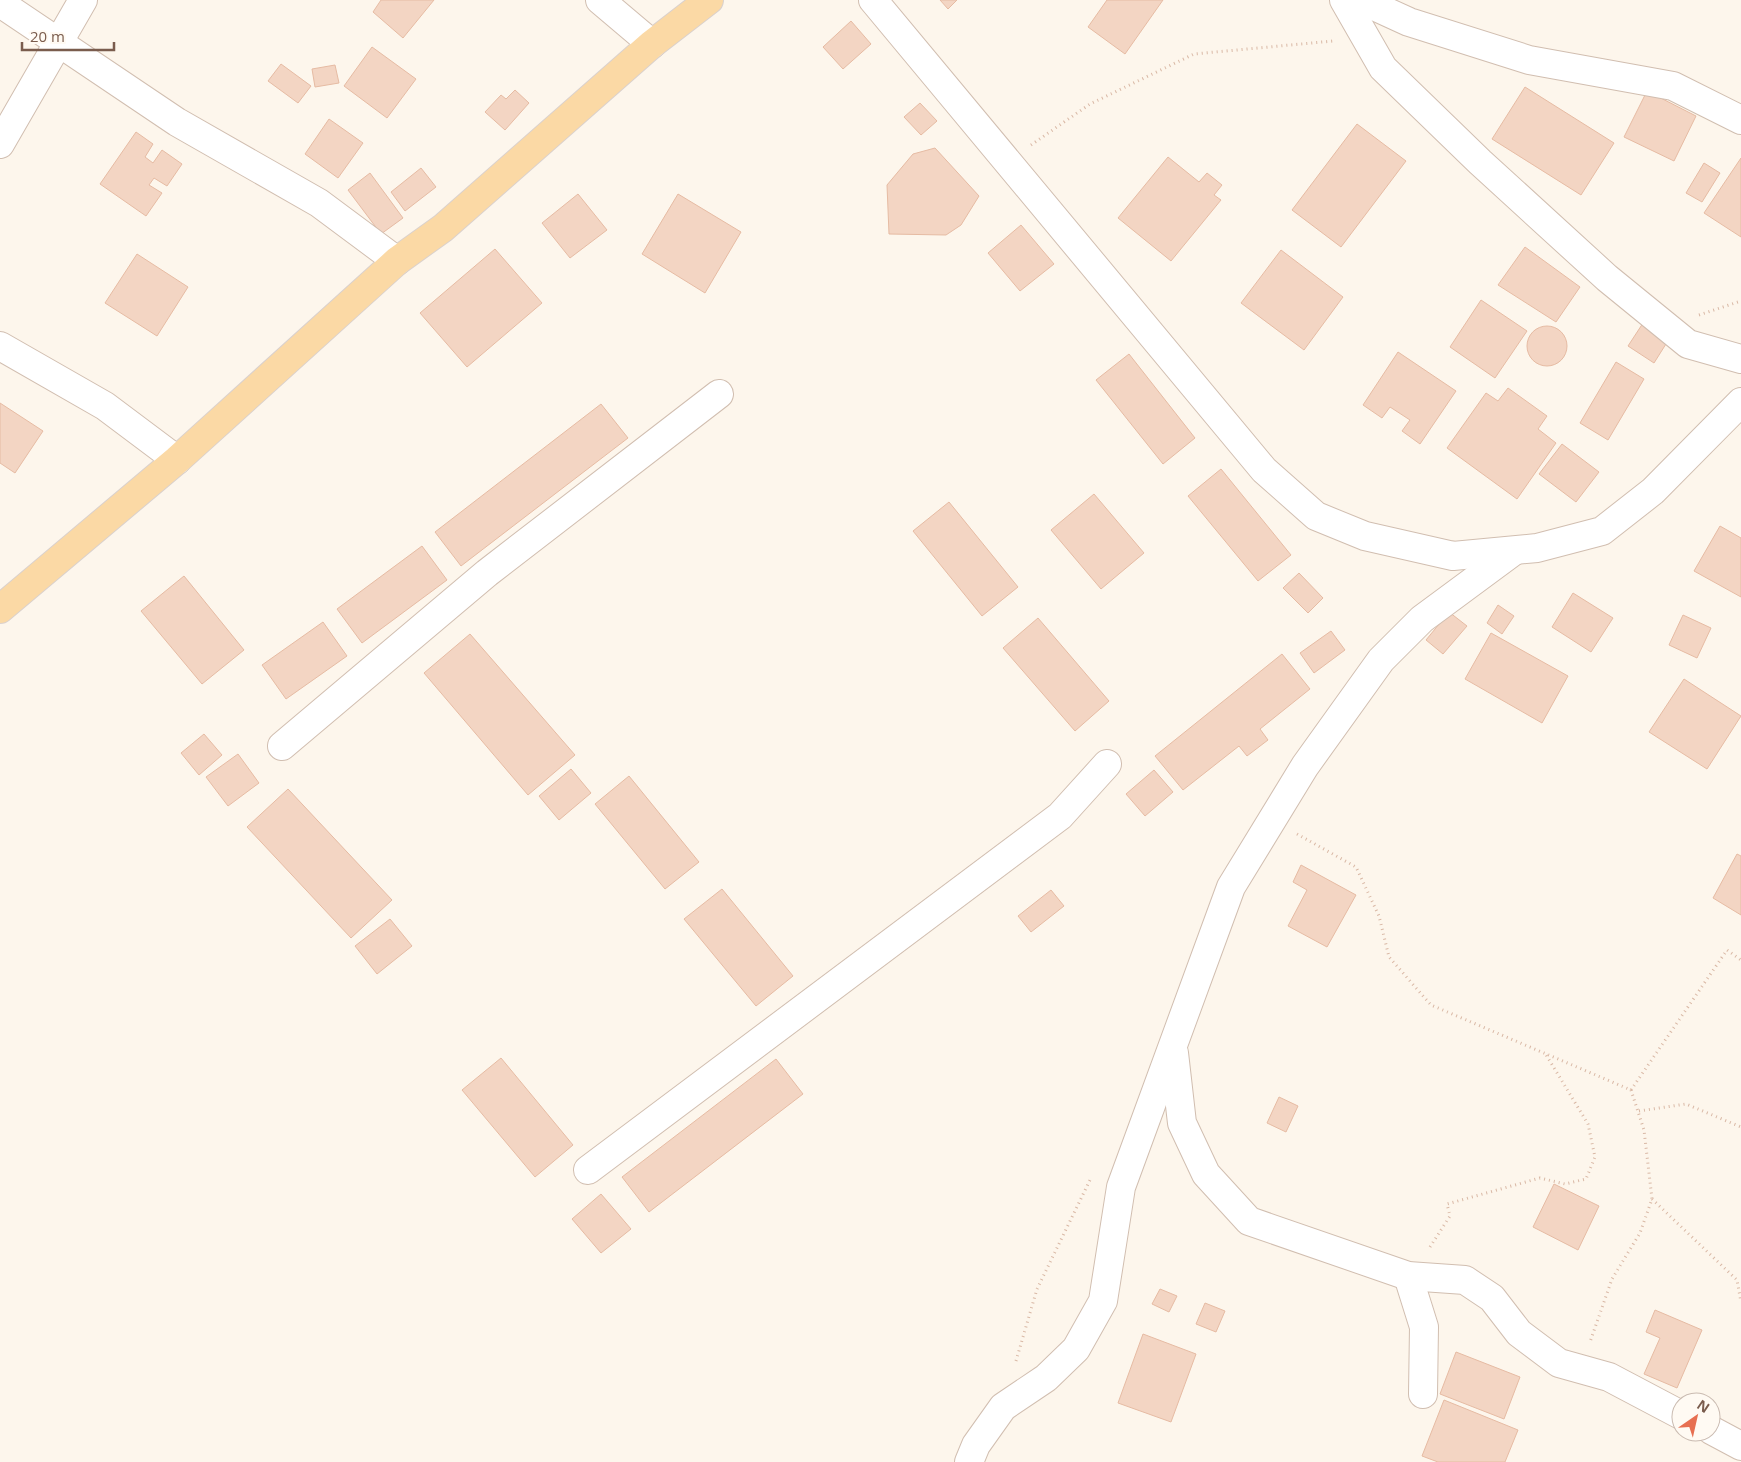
<svg xmlns="http://www.w3.org/2000/svg" width="1741" height="1462" font-family="'Open Sans',sans-serif">
	<style>
		.building { fill: #f3d5c3; stroke: #e6bba3 }
		.lines { fill: none; stroke-linecap: round; stroke-linejoin: round }
		.minor-casing { stroke: #d1beb0; stroke-width: 30 }
		.major-casing { stroke: #dad1cd; stroke-width: 30 }
		.path { stroke: #d9b8a5; stroke-width: 3; stroke-dasharray: 1 4; stroke-linecap: butt }
		.minor { stroke: #fff; stroke-width: 28 }
		.major { stroke: #fbd9a5; stroke-width: 28 }
	</style>
	<rect width="100%" height="100%" fill="#fdf6ec"/>
	<g class="building">
		<path d="M381,0H434L403,38L373,12Z"/>
		<path d="M940,0H957L948,9Z"/>
		<path d="M1107,0H1163L1125,54L1088,27Z"/>
		<path d="M851,21L871,44L843,69L823,47Z"/>
		<path d="M372,47L416,79L387,118L344,86Z"/>
		<path d="M281,64L311,86L298,103L268,81Z"/>
		<path d="M335,65L339,83L315,87L312,69Z"/>
		<path d="M1525,87L1614,143L1581,195L1492,139Z"/>
		<path d="M515,90L529,103L505,130L485,112L501,95L506,99Z"/>
		<path d="M1647,91L1696,116L1674,161L1624,137Z"/>
		<path d="M920,103L937,121L921,135L904,117Z"/>
		<path d="M329,119L363,143L338,178L305,154Z"/>
		<path d="M1357,124L1406,161L1341,247L1292,210Z"/>
		<path d="M136,132L153,144L145,157L153,163L162,150L182,164L167,186L154,178L149,185L162,193L146,216L100,184Z"/>
		<path d="M935,148L979,196L961,225L946,235L889,234L887,185L913,154Z"/>
		<path d="M1168,157L1199,182L1207,173L1222,185L1214,195L1221,200L1171,261L1118,218Z"/>
		<path d="M1741,158V237L1704,213Z"/>
		<path d="M1704,163L1720,173L1702,202L1686,193Z"/>
		<path d="M421,168L436,187L405,211L391,192Z"/>
		<path d="M370,173L403,218L381,234L348,190Z"/>
		<path d="M578,194L607,230L570,258L542,223Z"/>
		<path d="M678,194L741,232L705,293L642,254Z"/>
		<path d="M1021,225L1054,264L1020,291L988,253Z"/>
		<path d="M1525,247L1580,287L1556,322L1498,285Z"/>
		<path d="M495,249L542,303L467,367L420,313Z"/>
		<path d="M1281,250L1343,297L1304,350L1241,303Z"/>
		<path d="M137,254L188,287L157,336L105,303Z"/>
		<path d="M1481,300L1527,331L1495,378L1450,347Z"/>
		<path d="M1645,320L1671,336L1654,363L1628,346Z"/>
		<circle cx="1547" cy="346" r="20"/>
		<path d="M1398,352L1456,391L1420,444L1402,431L1410,420L1390,407L1382,418L1363,405Z"/>
		<path d="M1129,354L1195,438L1163,464L1096,380Z"/>
		<path d="M1616,362L1644,379L1608,440L1580,423Z"/>
		<path d="M1508,388L1547,416L1538,429L1556,443L1517,499L1447,448L1486,393L1498,401Z"/>
		<path d="M0,403L43,431L15,473L0,463Z"/>
		<path d="M601,404L628,438L461,566L435,532Z"/>
		<path d="M1562,444L1599,472L1576,502L1539,474Z"/>
		<path d="M1221,469L1291,555L1258,581L1188,496Z"/>
		<path d="M1094,494L1144,553L1101,589L1051,530Z"/>
		<path d="M949,502L1018,587L982,616L913,531Z"/>
		<path d="M1720,526L1741,538V597L1694,571Z"/>
		<path d="M422,546L447,580L362,643L337,609Z"/>
		<path d="M1299,573L1323,598L1308,613L1283,588Z"/>
		<path d="M184,576L244,650L202,684L141,611Z"/>
		<path d="M1573,593L1613,618L1591,652L1552,627Z"/>
		<path d="M1498,605L1514,616L1502,634L1487,623Z"/>
		<path d="M1449,612L1467,626L1443,654L1426,640Z"/>
		<path d="M1683,615L1711,628L1697,658L1669,645Z"/>
		<path d="M1038,618L1109,701L1075,731L1003,648Z"/>
		<path d="M323,622L347,656L286,699L262,665Z"/>
		<path d="M1331,631L1345,650L1314,673L1300,653Z"/>
		<path d="M1491,633L1568,676L1542,723L1465,679Z"/>
		<path d="M470,634L575,755L528,795L424,673Z"/>
		<path d="M1282,654L1310,689L1260,729L1268,740L1247,756L1239,746L1183,790L1155,756Z"/>
		<path d="M1684,679L1741,716L1707,769L1649,732Z"/>
		<path d="M204,734L222,755L199,775L181,753Z"/>
		<path d="M238,754L259,783L228,806L206,777Z"/>
		<path d="M571,769L591,793L559,820L539,796Z"/>
		<path d="M1154,770L1173,792L1145,816L1126,794Z"/>
		<path d="M629,776L699,862L665,889L595,804Z"/>
		<path d="M288,789L392,900L351,938L247,827Z"/>
		<path d="M1737,854L1741,856V915L1713,898Z"/>
		<path d="M1301,865L1356,895L1327,947L1288,926L1307,890L1293,882Z"/>
		<path d="M722,889L793,976L756,1006L684,919Z"/>
		<path d="M1051,890L1064,906L1031,932L1018,916Z"/>
		<path d="M390,919L412,946L377,974L355,946Z"/>
		<path d="M501,1058L573,1145L535,1177L462,1090Z"/>
		<path d="M776,1059L803,1094L649,1212L622,1177Z"/>
		<path d="M1279,1097L1298,1106L1286,1132L1267,1123Z"/>
		<path d="M1554,1184L1599,1206L1578,1250L1533,1227Z"/>
		<path d="M601,1194L631,1229L601,1253L572,1219Z"/>
		<path d="M1160,1289L1177,1296L1169,1312L1152,1304Z"/>
		<path d="M1205,1303L1225,1311L1216,1332L1196,1324Z"/>
		<path d="M1655,1310L1702,1330L1677,1388L1644,1374L1660,1338L1646,1332Z"/>
		<path d="M1143,1334L1196,1354L1171,1422L1118,1403Z"/>
		<path d="M1456,1352L1520,1377L1504,1419L1440,1394Z"/>
		<path d="M1444,1400L1518,1430L1505,1462H1438L1422,1456Z"/>
	</g>
	<g class="lines">
		<defs>
			<g id="minor">
				<path d="M600,0L652,44"/>
				<path d="M873,0L1264,470L1316,516L1365,536L1453,556L1537,548L1602,531L1653,491L1741,402"/>
				<path d="M1344,0L1383,68L1480,162L1607,278L1688,344L1741,359"/>
				<path d="M1361,0L1409,22L1529,60L1673,86L1741,120"/>
				<path d="M0,3L177,122L319,203L397,261"/>
				<path d="M0,144L83,0"/>
				<path d="M0,346L105,406L177,460"/>
				<path d="M282,746L487,573L719,394"/>
				<path d="M1174,1053L1182,1123L1206,1174L1249,1221L1408,1276L1465,1280L1492,1298L1519,1333L1559,1363L1609,1377L1681,1415"/>
				<path d="M588,1170L1060,816L1107,764"/>
				<path d="M1408,1276L1424,1327L1423,1394"/>
				<path d="M1711,1430L1741,1446"/>
				<path d="M969,1462L976,1445L1003,1407L1046,1378L1076,1349L1103,1301L1121,1187L1231,887L1305,766L1381,660L1422,619L1514,551"/>
			</g>
			<path id="major" d="M0,609L177,460L397,261L443,228L652,44L709,0"/>
		</defs>
		<use href="#minor" class="minor-casing"/>
		<use href="#major" class="major-casing"/>
		<g class="path">
			<path d="M1031,145L1090,104L1194,54L1333,41"/>
			<path d="M1699,315L1741,301"/>
			<path d="M1297,834L1356,867L1379,916L1389,957L1431,1005L1631,1090L1644,1130L1652,1199L1640,1233L1612,1279L1590,1342"/>
			<path d="M1631,1090L1727,950L1741,960"/>
			<path d="M1639,1111L1686,1104L1741,1127"/>
			<path d="M1652,1199L1737,1280L1741,1302"/>
			<path d="M1430,1247L1450,1216L1447,1204L1540,1178L1565,1184L1586,1179L1595,1157L1588,1124L1545,1053"/>
			<path d="M1016,1361L1037,1289L1090,1180"/>
		</g>
		<use href="#minor" class="minor"/>
		<use href="#major" class="major"/>
	</g>
	<g transform="translate(1696 1417) rotate(34)"><circle r="24" fill="#fffaf3" stroke="#cabbb1"/>
	<path d="M0-4L9 19L0 12L-9 19Z" fill="#e76f51"/>
	<text y="-8" font-size="14" font-weight="bold" text-anchor="middle" fill="#7a5c4d">N</text>
	</g>
	<path d="M22 42v8h92v-8" fill="none" stroke="#7a5c4d" stroke-width="2.5"/>
	<text x="30" y="42" font-size="15" fill="#7a5c4d" stroke="#fffaf3" stroke-width="4" paint-order="stroke">20 m</text>
</svg>
